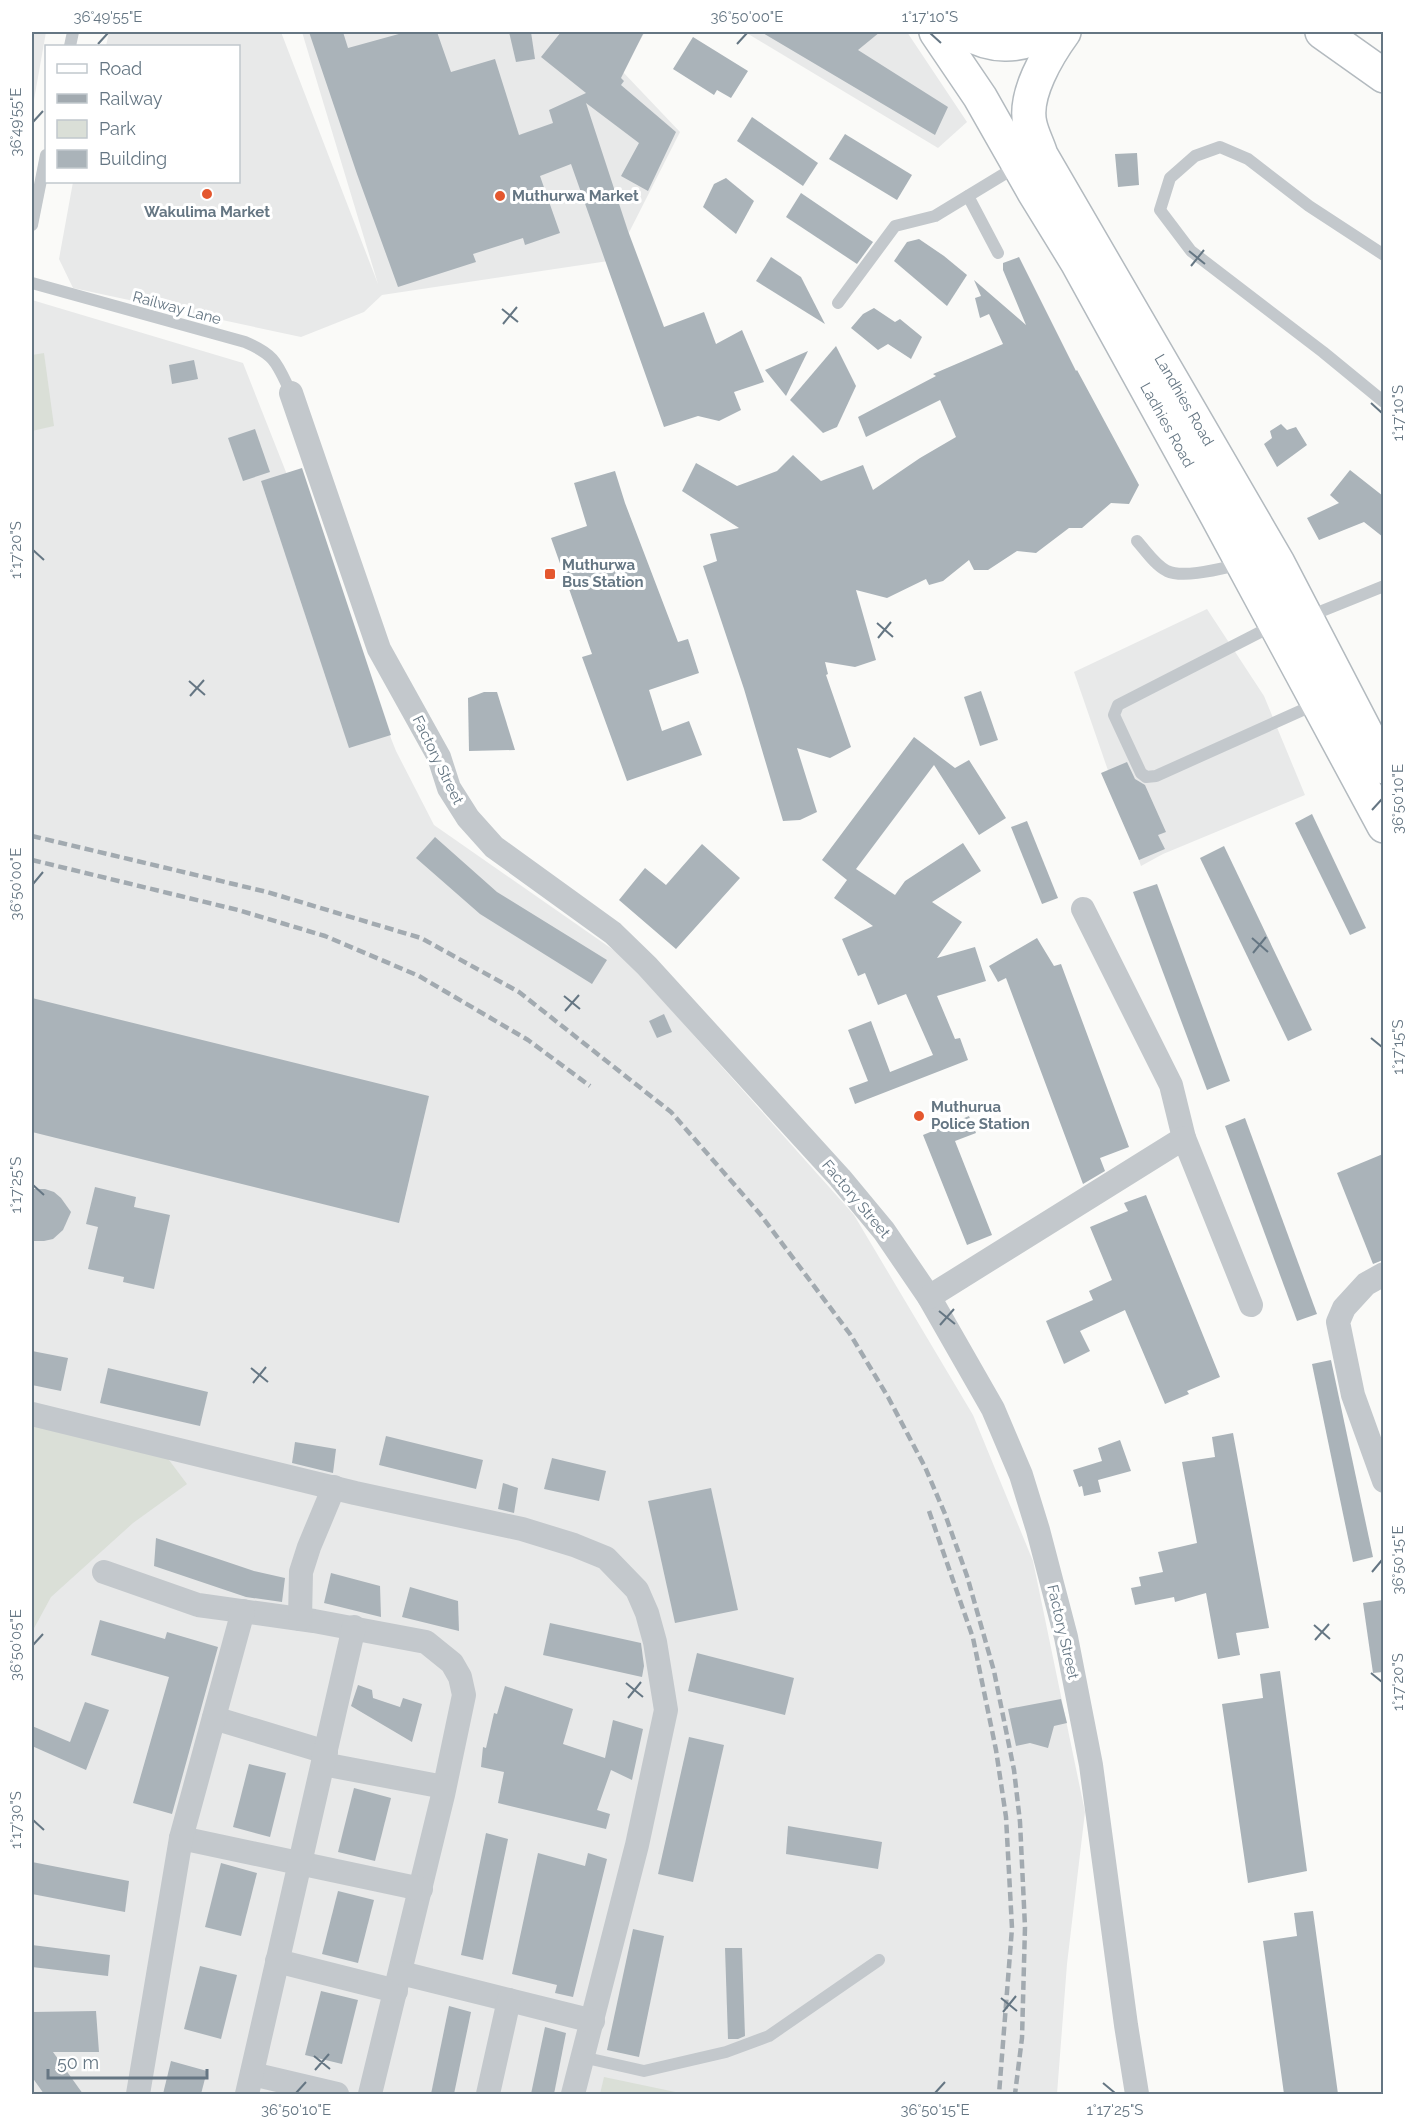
<svg xmlns="http://www.w3.org/2000/svg" width="1415" height="2126" font-family="Raleway,sans-serif">
	<style>
		.built { fill: #e8e9e9 }
		.green { fill: #dadfd7 }
		.building { fill: #aab3b9 }
		.lines { fill: none; stroke-linecap: round; stroke-linejoin: round }
		.secondary-casing { stroke: #b3babf; stroke-width: 36 }
		.lane { stroke: #c3c8cc; stroke-width: 12 }
		.street { stroke: #c3c8cc; stroke-width: 24 }
		.secondary { stroke: #fff; stroke-width: 33 }
		.rail { stroke: #a2aab0; stroke-width: 4.5; stroke-dasharray: 9 4.5; stroke-linecap: butt }
		.ticks { fill: none; stroke: #657683; stroke-width: 2 }
		.poi-dot { fill: #e4572e; stroke: #fff; stroke-width: 2 }
		.labels { text-anchor: middle; dominant-baseline: central; stroke-width: 6; stroke-linejoin: round; paint-order: stroke }
		.poi-label { font-size: 15px; font-weight: bold; fill: #657683; stroke: #fff; text-anchor: start }
		.street-label { font-size: 15px; fill: #657683; stroke: #fff }
		.neatline { fill: none; stroke: #657683; stroke-width: 2 }
		.ticks-label { font-size: 15px; text-anchor: middle; fill: #657683 }
	</style>
	<rect width="100%" height="100%" fill="#fafaf8"/>
	<g class="built">
		<path d="M32,32H46L32,111Z"/>
		<path d="M109,32H281L378,284L302,32H645L622,71L680,132L615,260L382,295L364,312L301,337L73,288L59,259L73,182H238V46H106Z"/>
		<path d="M745,32H907L967,122L938,148Z"/>
		<path d="M32,300L243,363L396,751L434,825L625,958L854,1215L973,1415L1033,1561L1085,1812L1067,1964L1057,2094H32Z"/>
		<path d="M1207,609L1264,696L1305,795L1163,854L1141,866L1074,672Z"/>
	</g>
	<g class="green">
		<path d="M44,353L54,426L32,431V355Z"/>
		<path d="M32,1422L163,1452L187,1484L133,1523L51,1597L32,1632Z"/>
		<path d="M604,2077L685,2094H600Z"/>
	</g>
	<g class="building">
		<path d="M309,32H343L348,48L406,32H437L451,72L495,59L519,135L553,123L549,110L586,93L541,57L561,32H644L621,78L624,81L621,85L676,132L648,191L621,176L639,143L586,103L628,231L664,327L704,312L716,344L742,330L764,382L734,392L741,410L719,421L698,416L664,427L571,164L540,176L560,233L525,245L523,238L473,254L476,262L398,287L357,174Z"/>
		<path d="M509,32H531L535,59L516,62Z"/>
		<path d="M761,32H880L858,50L948,107L935,135Z"/>
		<path d="M693,37L748,71L731,98L717,90L714,95L673,69Z"/>
		<path d="M752,117L818,163L803,186L737,141Z"/>
		<path d="M845,134L912,175L897,200L829,159Z"/>
		<path d="M1137,153L1139,185L1118,187L1115,154Z"/>
		<path d="M726,178L754,201L736,234L703,207L714,184Z"/>
		<path d="M801,193L873,242L857,264L786,217Z"/>
		<path d="M919,239L944,256L967,275L947,306L894,261L907,242Z"/>
		<path d="M771,257L801,277L825,324L756,281Z"/>
		<path d="M1019,257L1076,371L1077,370L1139,485L1129,504L1111,503L1082,528H1069L1036,553L1017,551L988,570H974L969,560L943,581L929,585L926,579L887,598L856,590L876,660L855,667L825,662L828,674L826,675L851,747L830,758L797,748L817,812L800,820L783,821L744,689L703,566L717,561L710,534L739,528L682,491L696,463L737,486L777,471L793,455L821,481L863,465L873,490L920,458L956,437L940,400L866,437L858,417L936,376L933,374L1003,344L989,314L980,318L975,298L981,296L974,280L1026,325L1003,270V263Z"/>
		<path d="M874,308L895,322L900,319L922,337L911,359L888,344L878,350L851,328L863,314Z"/>
		<path d="M836,346L856,386L837,427L823,433L790,400Z"/>
		<path d="M808,351L786,396L765,370Z"/>
		<path d="M194,360L198,379L172,384L169,365Z"/>
		<path d="M1281,424L1287,430L1296,427L1307,445L1277,467L1264,444L1272,438L1270,431Z"/>
		<path d="M255,429L270,472L243,481L228,438Z"/>
		<path d="M302,468L391,735L349,748L261,481Z"/>
		<path d="M1350,470L1383,496V537L1364,522L1319,540L1307,518L1339,503L1330,495Z"/>
		<path d="M615,471L625,503L678,642L688,639L699,673L649,690L662,731L689,721L702,755L627,781L582,657L592,654L551,538L587,526L574,483Z"/>
		<path d="M981,691L998,740L980,746L964,697Z"/>
		<path d="M484,692H497L515,750L469,751L468,698Z"/>
		<path d="M914,737L955,768L969,760L1006,818L979,835L934,765L856,869L895,895L905,881L963,843L981,871L932,902L962,922L937,958L975,947L986,981L937,996L955,1039L960,1038L968,1060L855,1104L849,1088L868,1081L848,1030L871,1021L890,1072L933,1055L906,994L878,1005L865,973L858,976L842,939L873,926L834,898L847,880L822,860Z"/>
		<path d="M1127,762L1135,779L1145,785L1166,832L1158,835L1165,849L1139,860L1101,773Z"/>
		<path d="M1312,814L1366,928L1350,935L1295,823Z"/>
		<path d="M1027,821L1058,898L1042,904L1011,827Z"/>
		<path d="M435,837L497,892L607,960L592,984L480,914L416,858Z"/>
		<path d="M702,844L740,878L676,949L619,900L645,868L666,885Z"/>
		<path d="M1224,846L1312,1030L1288,1041L1200,858Z"/>
		<path d="M1157,884L1230,1081L1207,1090L1133,892Z"/>
		<path d="M1037,938L1054,966L1061,964L1129,1147L1100,1158L1105,1171L1083,1184L1006,978L998,982L989,966Z"/>
		<path d="M32,998L429,1096L399,1223L32,1132Z"/>
		<path d="M664,1014L672,1032L657,1038L649,1021Z"/>
		<path d="M969,1116L976,1133L955,1141L992,1235L967,1245L923,1135Z"/>
		<path d="M1245,1118L1317,1314L1297,1321L1225,1126Z"/>
		<path d="M1383,1154V1260L1373,1264L1337,1173Z"/>
		<path d="M95,1187L136,1197L134,1207L170,1215L154,1289L123,1282L124,1277L88,1269L98,1227L86,1224Z"/>
		<path d="M32,1189H45L54,1192L61,1198L71,1212L63,1230L53,1239L44,1241H32Z"/>
		<path d="M1146,1195L1220,1377L1187,1391L1189,1394L1165,1404L1125,1310L1080,1331L1090,1351L1064,1364L1046,1321L1093,1300L1089,1291L1112,1280L1090,1227L1128,1211L1124,1203Z"/>
		<path d="M32,1351L68,1358L61,1391L32,1385Z"/>
		<path d="M1331,1360L1373,1557L1353,1562L1312,1364Z"/>
		<path d="M108,1368L208,1392L200,1426L100,1403Z"/>
		<path d="M1233,1433L1269,1628L1236,1633L1240,1655L1218,1659L1206,1593L1175,1602L1174,1597L1135,1605L1131,1588L1141,1586L1139,1577L1163,1572L1158,1552L1197,1543L1182,1462L1215,1457L1212,1437Z"/>
		<path d="M386,1436L483,1460L476,1489L379,1465Z"/>
		<path d="M1120,1440L1131,1471L1098,1480L1101,1492L1084,1496L1082,1486L1079,1487L1073,1470L1102,1461L1098,1448Z"/>
		<path d="M295,1442L336,1449L333,1473L292,1463Z"/>
		<path d="M552,1458L606,1471L599,1501L544,1489Z"/>
		<path d="M503,1483L518,1488L514,1513L498,1509Z"/>
		<path d="M711,1488L738,1610L675,1623L648,1501Z"/>
		<path d="M156,1538L254,1571L285,1578L282,1602L246,1597L154,1566Z"/>
		<path d="M331,1573L380,1586L381,1617L324,1603Z"/>
		<path d="M410,1587L458,1601L459,1631L402,1617Z"/>
		<path d="M1383,1600V1672L1373,1673L1363,1603Z"/>
		<path d="M100,1620L165,1639L167,1632L218,1647L172,1814L133,1803L169,1677L91,1655Z"/>
		<path d="M550,1623L641,1643L644,1666L642,1677L543,1655Z"/>
		<path d="M697,1653L794,1678L785,1715L688,1691Z"/>
		<path d="M1280,1671L1307,1871L1248,1883L1222,1704L1263,1698L1260,1674Z"/>
		<path d="M358,1685L372,1690L373,1698L400,1707L403,1698L422,1704L412,1742L351,1706Z"/>
		<path d="M505,1686L573,1709L563,1744L605,1758L613,1720L643,1729L632,1780L611,1770L597,1810L610,1814L606,1829L498,1803L504,1772L481,1767L483,1747L486,1748L494,1713L497,1714Z"/>
		<path d="M1061,1699L1067,1723L1054,1726L1048,1748L1030,1743L1016,1746L1008,1709Z"/>
		<path d="M85,1702L109,1710L86,1770L32,1746V1726L70,1742Z"/>
		<path d="M689,1737L724,1745L693,1882L658,1874Z"/>
		<path d="M249,1764L286,1773L270,1837L233,1827Z"/>
		<path d="M354,1788L391,1798L375,1861L338,1852Z"/>
		<path d="M788,1826L882,1842L878,1869L786,1854Z"/>
		<path d="M486,1833L508,1839L483,1960L461,1955Z"/>
		<path d="M538,1853L585,1866L588,1853L607,1859L573,1997L555,1993L557,1985L512,1974Z"/>
		<path d="M32,1862L129,1881L125,1912L32,1894Z"/>
		<path d="M221,1863L257,1873L241,1936L205,1927Z"/>
		<path d="M338,1891L374,1900L358,1963L322,1954Z"/>
		<path d="M1313,1911L1338,2094H1284L1263,1941L1297,1936L1294,1913Z"/>
		<path d="M633,1929L664,1936L639,2057L607,2050Z"/>
		<path d="M32,1945L110,1955L108,1976L32,1967Z"/>
		<path d="M725,1948H742L745,2036L738,2039H728Z"/>
		<path d="M200,1966L237,1975L221,2039L184,2029Z"/>
		<path d="M321,1991L358,2000L342,2064L305,2055Z"/>
		<path d="M449,2006L471,2012L454,2094H431Z"/>
		<path d="M96,2011L99,2052H53L83,2094H44L32,2077V2012Z"/>
		<path d="M545,2027L566,2033L554,2094H531Z"/>
		<path d="M171,2061L207,2071L201,2094H163Z"/>
	</g>
	<g class="lines">
		<defs>
			<g id="secondary">
				<path d="M936,32L980,97L1034,192L1077,262L1217,516L1384,826"/>
				<path d="M965,32C990,47 1020,49 1044,32"/>
				<path d="M1064,32C1048,54 1023,95 1030,124C1032,134 1038,145 1041,155L1278,563L1384,767"/>
				<path d="M1322,32L1384,76"/>
			</g>
		</defs>
		<use href="#secondary" class="secondary-casing"/>
		<g class="lane">
			<path d="M70,46L73,32"/>
			<path d="M968,196L998,253"/>
			<path d="M32,225L46,155"/>
			<path d="M1384,255L1309,206L1248,159L1220,147L1195,156L1170,178L1160,210L1191,251L1323,352L1384,402"/>
			<path d="M32,283L245,342C276,355 277,364 291,393"/>
			<path d="M838,303L895,226L935,216L1019,165"/>
			<path d="M1137,541C1146,551 1155,565 1167,571C1184,579 1223,568 1242,564"/>
			<path d="M1307,617L1384,586"/>
			<path d="M1274,625L1118,705L1114,715L1141,773L1146,777L1156,776L1316,704"/>
			<path d="M582,2057L644,2071L726,2052L769,2036L879,1960"/>
		</g>
		<g class="street">
			<path d="M291,393L379,649L439,757L449,788L468,818L494,847L613,933L647,966L840,1178L884,1231L929,1297L993,1409L1021,1475L1038,1530L1066,1637L1091,1765L1126,2025L1137,2094"/>
			<path d="M1083,909L1171,1085L1184,1138"/>
			<path d="M1384,1274L1366,1284L1344,1308L1338,1322L1353,1395L1384,1481"/>
			<path d="M929,1297L1184,1138L1251,1305"/>
			<path d="M32,1414L355,1493L522,1529L574,1545L606,1558L637,1590L647,1613L655,1642L666,1710L637,1845L573,2094"/>
			<path d="M104,1572L198,1605L314,1621L426,1642L452,1663L460,1677L464,1695L443,1795L370,2094"/>
			<path d="M300,1619L301,1572L309,1547L334,1487"/>
			<path d="M214,1718L326,1752"/>
			<path d="M323,1764L444,1787"/>
			<path d="M181,1838L421,1889"/>
			<path d="M277,1961L396,1991"/>
			<path d="M401,1973L593,2021"/>
			<path d="M252,2074L337,2094"/>
			<path d="M138,2094L181,1838L243,1611"/>
			<path d="M247,2094L354,1627"/>
			<path d="M488,2094L509,2000"/>
		</g>
		<use href="#secondary" class="secondary"/>
		<g class="rail">
			<path d="M32,836L267,892L421,938L519,992L671,1112L760,1214L850,1334L888,1397L925,1467L945,1514L967,1576L994,1671L1014,1770L1020,1822L1025,1927L1022,2038L1015,2094"/>
			<path d="M32,860L238,910L325,936L419,976L528,1040L590,1086"/>
			<path d="M929,1511L973,1638L996,1750L1006,1817L1012,1928L999,2094"/>
		</g>
	</g>
	<path class="ticks" d="M930,33L941,43M98,44L108,33M737,44L747,33M33,122L43,111M1189,251L1205,264M1191,266L1204,250M502,309L518,322M503,324L517,307M1371,403L1382,413M33,550L44,560M877,623L893,637M878,638L891,622M189,681L205,695M190,696L204,680M1372,810L1382,799M33,884L43,872M1252,938L1268,952M1253,953L1266,937M564,996L580,1009M565,1011L579,995M1371,1038L1382,1047M33,1185L44,1195M939,1311L955,1324M940,1325L954,1309M251,1368L268,1382M253,1383L266,1367M1372,1572L1382,1560M1314,1625L1330,1639M1315,1640L1329,1624M33,1645L43,1634M1371,1673L1382,1682M626,1683L643,1697M628,1698L641,1682M33,1820L44,1830M1001,1998L1017,2011M1003,2012L1016,1996M314,2056L330,2069M315,2070L329,2054M1103,2083L1115,2093M296,2093L306,2082M935,2093L945,2082"/>
	<g class="poi-dot">
		<circle cx="207" cy="194" r="6"/>
		<circle cx="500" cy="196" r="6"/>
		<rect x="544" y="568" width="12" height="12" rx="3"/>
		<circle cx="919" cy="1116" r="6"/>
	</g>
	<g class="labels">
		<g class="poi-label">
			<text x="512" y="196">Muthurwa Market</text>
			<text x="207" y="212" text-anchor="middle">Wakulima Market</text>
			<text x="562" y="565">Muthurwa<tspan x="562" dy="17">Bus Station</tspan></text>
			<text x="931" y="1107">Muthurua<tspan x="931" dy="17">Police Station</tspan></text>
		</g>
		<g class="street-label">
			<text transform="translate(177 308) rotate(15)">Railway Lane</text>
			<text transform="translate(1184 400) rotate(60)">Landhies Road</text>
			<text transform="translate(1167 425) rotate(61)">Ladhies Road</text>
			<text transform="translate(438 760) rotate(64)">Factory Street</text>
			<text transform="translate(856 1199) rotate(50)">Factory Street</text>
			<text transform="translate(1063 1632) rotate(77)">Factory Street</text>
		</g>
	</g>
	<rect width="1415" height="2126" fill="none" stroke="#ffffff" stroke-width="66"/>
	<rect x="45" y="45" width="195" height="138" fill="#ffffff" stroke="#c1c8cd" stroke-width="1.5"/>
	<rect x="57" y="64" width="30" height="9" fill="#ffffff" stroke="#c1c8cd" stroke-width="1.5"/>
	<text x="99" y="75" font-size="18" fill="#657683">Road</text>
	<rect x="57" y="94" width="30" height="9" fill="#a2aab0" stroke="#c1c8cd" stroke-width="1.5"/>
	<text x="99" y="105" font-size="18" fill="#657683">Railway</text>
	<rect x="57" y="120" width="30" height="18" fill="#dadfd7" stroke="#c1c8cd" stroke-width="1.5"/>
	<text x="99" y="135" font-size="18" fill="#657683">Park</text>
	<rect x="57" y="150" width="30" height="18" fill="#aab3b9" stroke="#c1c8cd" stroke-width="1.5"/>
	<text x="99" y="165" font-size="18" fill="#657683">Building</text>
	<path d="M48 2069v9h159v-9" fill="none" stroke="#657683" stroke-width="3"/>
	<text x="57" y="2069" font-size="18" fill="#657683" stroke="#ffffff" stroke-width="4.5" paint-order="stroke">50 m</text>
	<rect x="33" y="33" width="1349" height="2060" class="neatline"/>
	<g class="ticks-label">
		<text x="108" y="22">36°49'55"E</text>
		<text x="747" y="22">36°50'00"E</text>
		<text x="930" y="22">1°17'10"S</text>
		<text transform="translate(16 122) rotate(-90)" y="5">36°49'55"E</text>
		<text transform="translate(1398 413) rotate(-90)" y="5">1°17'10"S</text>
		<text transform="translate(16 550) rotate(-90)" y="5">1°17'20"S</text>
		<text transform="translate(1398 799) rotate(-90)" y="5">36°50'10"E</text>
		<text transform="translate(16 884) rotate(-90)" y="5">36°50'00"E</text>
		<text transform="translate(1398 1047) rotate(-90)" y="5">1°17'15"S</text>
		<text transform="translate(16 1185) rotate(-90)" y="5">1°17'25"S</text>
		<text transform="translate(1398 1560) rotate(-90)" y="5">36°50'15"E</text>
		<text transform="translate(16 1645) rotate(-90)" y="5">36°50'05"E</text>
		<text transform="translate(1398 1682) rotate(-90)" y="5">1°17'20"S</text>
		<text transform="translate(16 1820) rotate(-90)" y="5">1°17'30"S</text>
		<text x="296" y="2115">36°50'10"E</text>
		<text x="935" y="2115">36°50'15"E</text>
		<text x="1115" y="2115">1°17'25"S</text>
	</g>
</svg>
